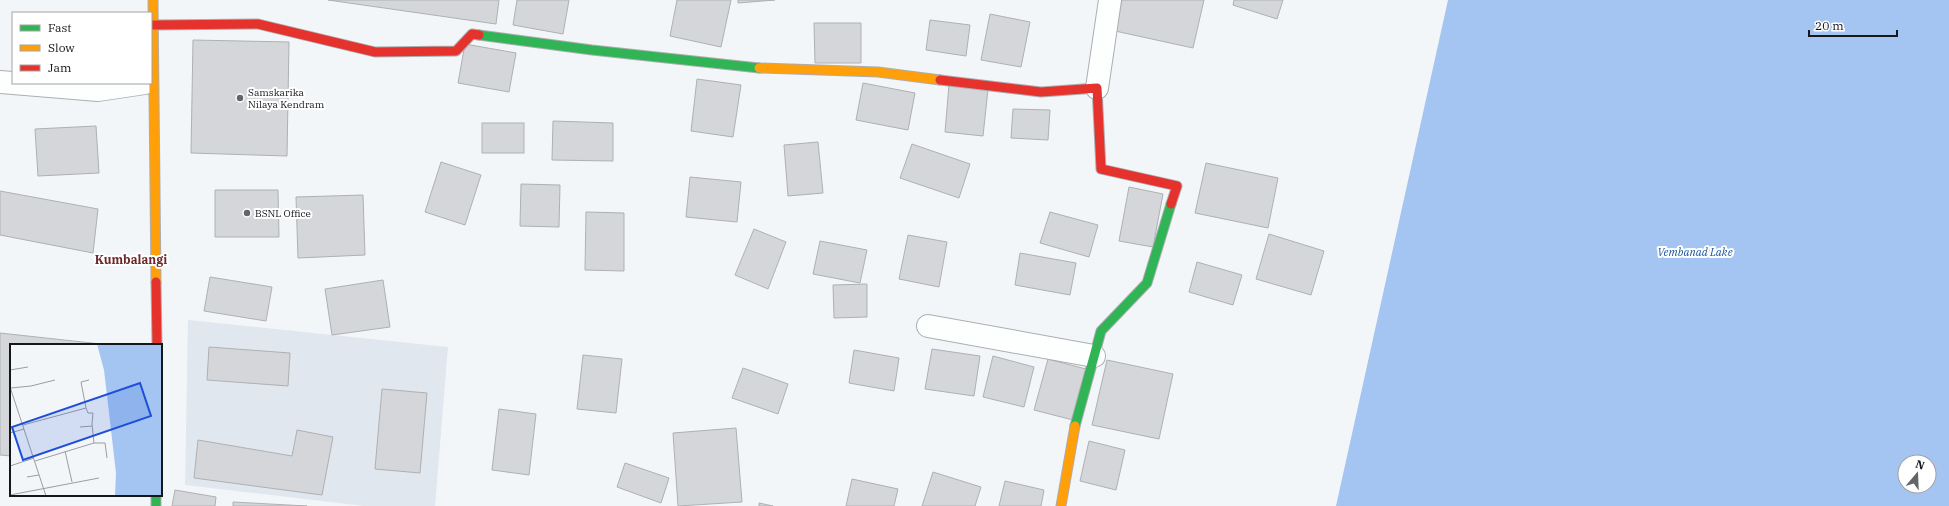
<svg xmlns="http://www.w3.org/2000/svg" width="1949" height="506" font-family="'IBM Plex Serif',serif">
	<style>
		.built { fill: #e1e7ef }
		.water { fill: #a4c5f1; fill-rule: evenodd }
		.building { fill: #d4d6d9; stroke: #aeb1b3 }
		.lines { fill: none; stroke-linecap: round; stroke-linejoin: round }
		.street-casing { stroke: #acaeb0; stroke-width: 24 }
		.fast-casing { stroke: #acaeb0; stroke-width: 11 }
		.slow-casing { stroke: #acaeb0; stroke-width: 11 }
		.jam-casing { stroke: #acaeb0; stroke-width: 11 }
		.street { stroke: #fdfefe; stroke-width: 22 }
		.fast { stroke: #30b455; stroke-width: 9 }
		.slow { stroke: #ff9f0a; stroke-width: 9 }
		.jam { stroke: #e5322d; stroke-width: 9 }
		.poi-dot { fill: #636568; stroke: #fff; stroke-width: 1.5 }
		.labels { text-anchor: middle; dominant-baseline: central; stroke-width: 4; stroke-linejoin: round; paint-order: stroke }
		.poi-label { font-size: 10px; fill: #16171a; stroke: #fff; text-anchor: start }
		.water-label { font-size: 11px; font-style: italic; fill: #17529a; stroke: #fff }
		.quarter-label { font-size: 12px; font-weight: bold; fill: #6d272b; stroke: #fff }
		.inset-road { fill: none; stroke: #9b9da0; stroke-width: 1 }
		.view { fill: #1d4ed8; fill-opacity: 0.15; stroke: #1d4ed8; stroke-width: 2 }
		.inset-edge { fill: none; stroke: #16171a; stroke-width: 2 }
	</style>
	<rect width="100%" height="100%" fill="#f3f6f9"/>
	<path class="built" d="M188,320L448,347L435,506H364L185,485Z"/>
	<path class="water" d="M1448,0H1949V506H1336ZM1905,462H1929V486H1905Z"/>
	<g class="building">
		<path d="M328,0H499L496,24Z"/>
		<path d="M517,0H569L563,34L513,25Z"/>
		<path d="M677,0H731L721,47L670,36Z"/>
		<path d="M738,0H775L738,3Z"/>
		<path d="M1122,0H1204L1193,48L1115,31Z"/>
		<path d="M1234,0H1283L1277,19L1233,5Z"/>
		<path d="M990,14L1030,22L1021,67L981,60Z"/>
		<path d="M930,20L970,25L966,56L926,50Z"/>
		<path d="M814,23H861V63H815Z"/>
		<path d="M193,40L289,42L287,156L191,153Z"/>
		<path d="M465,44L516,53L509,92L458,83Z"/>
		<path d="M697,79L741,85L733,137L691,131Z"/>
		<path d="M863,83L915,93L908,130L856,120Z"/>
		<path d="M949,85L988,89L983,136L945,132Z"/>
		<path d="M1013,109L1050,110L1048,140L1011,138Z"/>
		<path d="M553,121L613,123V161L552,160Z"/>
		<rect x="482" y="123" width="42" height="30"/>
		<path d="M96,126L99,173L38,176L35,129Z"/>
		<path d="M818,142L823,193L788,196L784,145Z"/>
		<path d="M912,144L970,164L959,198L900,178Z"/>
		<path d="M441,162L481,175L465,225L425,212Z"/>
		<path d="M1206,163L1278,178L1268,228L1195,213Z"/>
		<path d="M690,177L741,182L737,222L686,217Z"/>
		<path d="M521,184L560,185L559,227L520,226Z"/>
		<path d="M1129,187L1163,194L1153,247L1119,241Z"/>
		<path d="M215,190H278L279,237H215Z"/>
		<path d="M0,191L98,209L93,253L0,235Z"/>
		<path d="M363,195L365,255L298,258L296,197Z"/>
		<path d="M586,212L624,213V271L585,270Z"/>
		<path d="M1050,212L1098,225L1089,257L1040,243Z"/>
		<path d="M754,229L786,242L768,289L735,275Z"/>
		<path d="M1269,234L1324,251L1311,295L1256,279Z"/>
		<path d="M908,235L947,242L939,287L899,279Z"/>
		<path d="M820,241L867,250L860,283L813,274Z"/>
		<path d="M1020,253L1076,263L1070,295L1015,285Z"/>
		<path d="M1197,262L1242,275L1233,305L1189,292Z"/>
		<path d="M210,277L272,287L266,321L204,311Z"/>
		<path d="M383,280L390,327L332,335L325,289Z"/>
		<path d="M867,284V317L834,318L833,285Z"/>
		<path d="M0,333L101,344L11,345V456L0,455Z"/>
		<path d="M209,347L290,353L288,386L207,380Z"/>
		<path d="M932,349L980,356L974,396L925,389Z"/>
		<path d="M854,350L899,358L894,391L849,383Z"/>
		<path d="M583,355L622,359L616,413L577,409Z"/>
		<path d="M993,356L1034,367L1024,407L983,397Z"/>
		<path d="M1048,359L1086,369L1073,420L1034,410Z"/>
		<path d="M1107,360L1173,374L1159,439L1092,425Z"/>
		<path d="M743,368L788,384L778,414L732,398Z"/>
		<path d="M382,389L427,393L420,473L375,469Z"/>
		<path d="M499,409L536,414L529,475L492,470Z"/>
		<path d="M736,428L742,502L678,506L673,433Z"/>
		<path d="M297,430L333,437L322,495L194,478L198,440L292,456Z"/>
		<path d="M1089,441L1125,450L1116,490L1080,481Z"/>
		<path d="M625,463L669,478L661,503L617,487Z"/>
		<path d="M933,472L981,487L975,506H922Z"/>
		<path d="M852,479L898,489L894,506H846Z"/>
		<path d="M1005,481L1044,490L1041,506H999Z"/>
		<path d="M175,490L216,497L215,506H172Z"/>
		<path d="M233,502L307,506H233Z"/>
		<path d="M759,503L773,506H759Z"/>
	</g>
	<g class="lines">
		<defs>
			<g id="street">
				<path d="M0,82L98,90L145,83"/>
				<path d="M1097,88L1110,0"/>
				<path d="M928,326L1094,356"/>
			</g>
			<g id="fast">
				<path d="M479,35L592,50L759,68"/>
				<path d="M1075,426L1101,331L1147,283L1171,204"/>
				<path d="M156,495V506"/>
			</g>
			<g id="slow">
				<path d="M153,0L156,282"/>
				<path d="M759,68L878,72L940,80"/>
				<path d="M1061,506L1075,426"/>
			</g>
			<g id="jam">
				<path d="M153,25L258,24L375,52L456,51L472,34L479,35"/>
				<path d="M940,80L1041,92L1097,88L1101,169L1177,186L1171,204"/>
				<path d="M156,282L157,345"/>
			</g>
		</defs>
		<use href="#street" class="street-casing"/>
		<use href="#fast" class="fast-casing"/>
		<use href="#slow" class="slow-casing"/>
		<use href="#jam" class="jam-casing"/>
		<use href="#street" class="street"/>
		<use href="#fast" class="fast"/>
		<use href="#slow" class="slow"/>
		<use href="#jam" class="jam"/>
	</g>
	<g class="poi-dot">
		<circle cx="240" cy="98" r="4"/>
		<circle cx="247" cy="213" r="4"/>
	</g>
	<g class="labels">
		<g class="poi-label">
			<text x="248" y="92">Samskarika<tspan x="248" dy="12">Nilaya Kendram</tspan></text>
			<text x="255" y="213">BSNL Office</text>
		</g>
		<g class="water-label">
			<text x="1695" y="252">Vembanad Lake</text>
		</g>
		<g class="quarter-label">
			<text x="131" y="259">Kumbalangi</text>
		</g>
	</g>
	<g transform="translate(10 344)">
		<rect width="152" height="152" fill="#f3f6f9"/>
		<path d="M87,0H152V152H105L106,129L94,26Z" fill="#a4c5f1"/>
		<path class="inset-road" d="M0,26L18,23M0,43L36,152M1,44L21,42L45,36M76,64L71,38L79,36M13,81L76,64L78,69H83L82,80L84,99L25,117M70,83L82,82M0,89L14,85M84,99H95L97,114M55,107L62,138M0,122L24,114M17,133L29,131M0,151L89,134"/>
		<path class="view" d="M130,39L141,72L13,116L2,83Z"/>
		<rect width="152" height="152" class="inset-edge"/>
	</g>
	<rect x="12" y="12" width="140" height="72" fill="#ffffff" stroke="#a2a2a3"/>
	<rect x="20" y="25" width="20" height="6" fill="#30b455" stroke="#a2a2a3"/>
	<text x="48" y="32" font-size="12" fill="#16171a">Fast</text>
	<rect x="20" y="45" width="20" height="6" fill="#ff9f0a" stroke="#a2a2a3"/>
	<text x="48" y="52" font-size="12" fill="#16171a">Slow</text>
	<rect x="20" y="65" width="20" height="6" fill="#e5322d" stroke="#a2a2a3"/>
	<text x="48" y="72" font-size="12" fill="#16171a">Jam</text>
	<g transform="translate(1917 474) rotate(19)"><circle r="19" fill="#ffffff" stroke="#a2a2a3"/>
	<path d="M0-3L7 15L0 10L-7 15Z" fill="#636568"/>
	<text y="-6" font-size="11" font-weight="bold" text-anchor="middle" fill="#16171a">N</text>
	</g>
	<path d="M1809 30v6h88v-6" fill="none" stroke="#16171a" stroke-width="2"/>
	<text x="1815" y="30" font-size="12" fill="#16171a" stroke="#ffffff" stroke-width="3" paint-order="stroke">20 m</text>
</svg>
